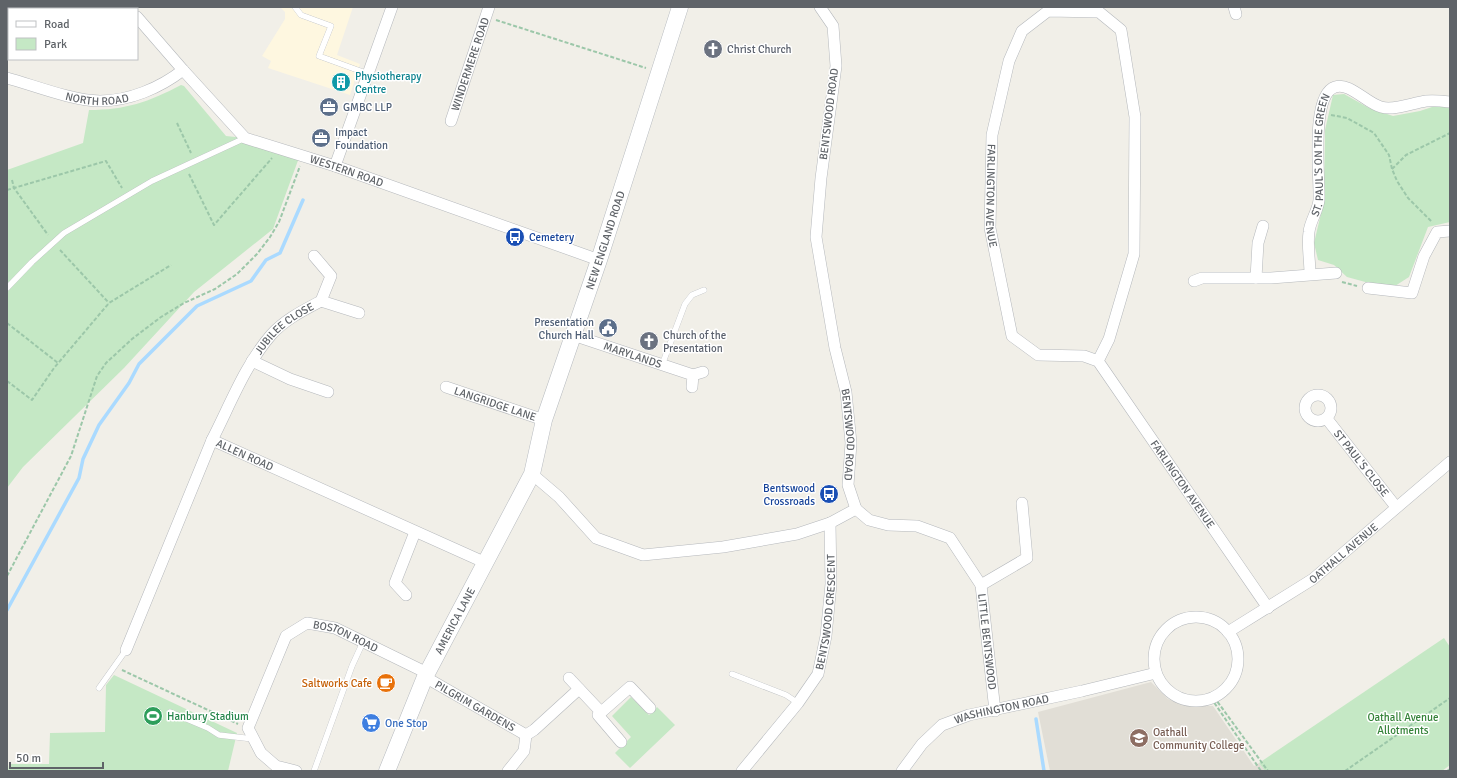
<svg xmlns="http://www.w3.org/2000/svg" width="1457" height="778" font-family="Signika,sans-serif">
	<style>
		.commercial { fill: #fef7e0 }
		.education { fill: #e1ded6 }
		.green { fill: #c5e8c5 }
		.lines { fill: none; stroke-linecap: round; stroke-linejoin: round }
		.stream { stroke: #aadaff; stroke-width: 3.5 }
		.lane-casing { stroke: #b5b8bc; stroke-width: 6 }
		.street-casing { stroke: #b5b8bc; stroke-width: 12 }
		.secondary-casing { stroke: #b6babf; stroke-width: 17 }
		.path { stroke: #9cc7a9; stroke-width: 2; stroke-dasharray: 4 2; stroke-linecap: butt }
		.lane { stroke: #fff; stroke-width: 5.5 }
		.street { stroke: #fff; stroke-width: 11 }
		.secondary { stroke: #fff; stroke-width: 16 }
		.labels { text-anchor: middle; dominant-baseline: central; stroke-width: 3; stroke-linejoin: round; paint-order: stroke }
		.worship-label { font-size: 11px; fill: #5b616d; stroke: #fff; text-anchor: start }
		.street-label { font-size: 11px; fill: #5f6368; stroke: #fff }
		.culture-label { font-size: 11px; fill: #0d838f; stroke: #fff; text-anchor: start }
		.service-label { font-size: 11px; fill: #4e5e75; stroke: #fff; text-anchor: start }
		.transit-label { font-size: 11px; fill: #164399; stroke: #fff; text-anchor: start }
		.food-label { font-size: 11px; fill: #c56008; stroke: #fff; text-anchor: end }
		.leisure-label { font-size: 11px; fill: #27864d; stroke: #fff; text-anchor: start }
		.park-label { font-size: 11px; fill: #348238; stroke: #fff }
		.shop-label { font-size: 11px; fill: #366cbe; stroke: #fff; text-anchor: start }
		.education-label { font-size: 11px; fill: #785e54; stroke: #fff; text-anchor: start }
	</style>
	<rect width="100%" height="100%" fill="#f1efe8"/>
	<path class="commercial" d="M280,7H353L337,55L360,64L350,95L268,68L271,61L262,56L285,19V12Z"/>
	<path class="education" d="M1151,682L1168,699L1187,706H1213L1254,766L1259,763L1265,771H1050L1038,712Z"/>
	<g class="green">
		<path d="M181,85L184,86L226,136L245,138L300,155L273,229L194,292L124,368L23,467L7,488V170L83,143L89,110C125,110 149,102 181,85Z"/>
		<path d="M1344,94L1369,108L1393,116L1420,111L1435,106L1450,108V222L1428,227L1409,277L1395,286L1369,283L1347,277L1334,265L1318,260L1314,243L1324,201L1325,130L1333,95Z"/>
		<path d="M1444,638L1450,647V765L1442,771H1265L1259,763Z"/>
		<path d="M114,675L237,733L228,771H8L9,764H49L50,733L105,732L106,685Z"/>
		<path d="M631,697L649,715L657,707L675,725L630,768L615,753L631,737L612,716Z"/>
	</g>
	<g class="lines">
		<g class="stream">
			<path d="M7,610L79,478L83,459L99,425L129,383L139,364L197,306L251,281L266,260L280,253L303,200"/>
			<path d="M1036,719L1044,771"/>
		</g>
		<defs>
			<g id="lane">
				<path d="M295,7L301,15L331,26L319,56L363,72L366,78"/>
				<path d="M7,288L32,262L64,233L152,181L245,138"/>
				<path d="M662,365L685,304L692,295L704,290"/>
				<path d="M732,674L786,695L798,703"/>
				<path d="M99,688L126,650"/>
				<path d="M170,712L208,728L219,735L253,739"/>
				<path d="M314,771L352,666L363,642"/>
			</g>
			<g id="street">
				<path d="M129,7L131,9"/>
				<path id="s1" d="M820,7L833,26L836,66L821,178L816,237L835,348L846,392L851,443L848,485L856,509"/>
				<path d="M1234,7L1236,14"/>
				<path id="s2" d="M137,17L183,70L245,138L335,166L599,260"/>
				<path id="s3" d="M7,78C33,85 73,101 100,101C129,101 160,88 183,70"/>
				<path id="s4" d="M451,121L489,7"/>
				<path d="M335,166L392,7"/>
				<path id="s5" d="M1310,274C1310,261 1307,245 1309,232C1310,221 1318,211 1319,200C1320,178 1310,95 1335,87C1350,82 1366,103 1381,107C1394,111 1412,103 1426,101C1433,100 1442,101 1450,102"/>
				<path d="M1256,278L1258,243L1263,226"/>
				<path d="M1194,281L1202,278H1271L1336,273"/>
				<path d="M1368,288L1412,293L1424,256L1437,232L1450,231"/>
				<path d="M321,301L359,313"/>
				<path id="s6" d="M573,335L693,375L692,387"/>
				<path d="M252,361L290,379L328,392"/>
				<path id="s7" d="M1098,361L1109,339L1134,254L1135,117L1121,30L1099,12L1048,11L1022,31L1009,61L992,135L990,228L1012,336L1038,355L1084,356L1098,361L1268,608"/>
				<path d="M693,375L703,372"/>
				<path id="s8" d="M446,387L544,420"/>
				<circle cx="1318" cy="408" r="13"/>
				<path id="s9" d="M1327,419L1396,507"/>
				<path id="s10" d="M212,440C230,405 245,365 271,335C284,320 304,310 321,301L331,276L314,256"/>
				<path d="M532,474L559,497L596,538L643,555L723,547L797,534L830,523L856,509"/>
				<path id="s11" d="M856,509L869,520L888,525L917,526L950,538L981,585L995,711"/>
				<path d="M981,585L1027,558L1022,503"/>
				<path d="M406,595L395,583L415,532"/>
				<circle cx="1196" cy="659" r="42"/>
				<path id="s12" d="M1228,632L1313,579L1450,462"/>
				<path id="s13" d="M126,650L212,440L486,563"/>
				<path id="s14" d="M425,677L526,735"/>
				<path d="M569,678L601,712"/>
				<path d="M526,735L534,730L579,689"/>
				<path d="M621,742L598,715L630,687L650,708"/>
				<path id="s15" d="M296,771L276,766L261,753L248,728L286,636L307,623L335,628L427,673"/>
				<path d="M508,771L524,751L526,735"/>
				<path id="s16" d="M742,771L798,703L818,674L826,636L831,584L830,523"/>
				<path id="s17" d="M902,771L922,744L942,725L969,715L1082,691L1156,673"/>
			</g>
			<g id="secondary">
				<path id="s18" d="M387,771L425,677L532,474L544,420L599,260L680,7"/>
			</g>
		</defs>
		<use href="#lane" class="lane-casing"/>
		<use href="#street" class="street-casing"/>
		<use href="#secondary" class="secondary-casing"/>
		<g class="path">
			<path d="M496,20L646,68"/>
			<path d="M1331,115L1347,118L1374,133L1389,155L1392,169L1397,181L1408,198L1432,222"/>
			<path d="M177,123L191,153"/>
			<path d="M1392,169L1406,155L1450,133"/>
			<path d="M189,174L214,225L272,158"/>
			<path d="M12,180L14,188L48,235"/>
			<path d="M7,190L106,161L122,188"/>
			<path d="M60,250L109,303"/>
			<path d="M1342,282L1357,286"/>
			<path d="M7,323L58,363"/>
			<path d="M7,381L32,400L54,368L109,303L171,265"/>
			<path d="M7,576L71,456L97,376L106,363L132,339L161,317L184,303L215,289L237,274L257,254L270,237L279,222L300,166"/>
			<path d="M122,670L238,724"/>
			<path d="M1214,697L1268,771"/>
			<path d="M1211,698L1261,771"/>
			<path d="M1345,771L1450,698"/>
			<path d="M1447,771L1450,769"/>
		</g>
		<use href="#lane" class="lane"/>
		<use href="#street" class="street"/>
		<use href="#secondary" class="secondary"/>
	</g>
	<defs>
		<symbol id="church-disc" viewBox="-11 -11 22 22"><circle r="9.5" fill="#6b7280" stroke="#fff"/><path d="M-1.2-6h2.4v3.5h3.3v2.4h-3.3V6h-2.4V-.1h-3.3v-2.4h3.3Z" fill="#fff"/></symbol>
		<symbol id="building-disc" viewBox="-11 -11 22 22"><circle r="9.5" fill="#0f9aa8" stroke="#fff"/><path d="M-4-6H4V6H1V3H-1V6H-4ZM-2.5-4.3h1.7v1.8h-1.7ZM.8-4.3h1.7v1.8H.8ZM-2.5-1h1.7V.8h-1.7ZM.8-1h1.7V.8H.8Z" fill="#fff"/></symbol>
		<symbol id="office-disc" viewBox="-11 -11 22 22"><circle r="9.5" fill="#5c6f8a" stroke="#fff"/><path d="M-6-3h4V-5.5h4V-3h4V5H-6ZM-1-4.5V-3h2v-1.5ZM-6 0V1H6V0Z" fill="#fff"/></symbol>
		<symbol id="bus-disc" viewBox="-11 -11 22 22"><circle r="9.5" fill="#1a4fb4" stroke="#fff"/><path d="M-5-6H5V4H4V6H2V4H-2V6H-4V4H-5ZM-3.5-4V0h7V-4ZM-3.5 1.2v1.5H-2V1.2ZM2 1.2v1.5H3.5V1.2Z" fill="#fff"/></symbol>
		<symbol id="civic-disc" viewBox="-11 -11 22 22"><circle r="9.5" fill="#5c6f8a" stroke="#fff"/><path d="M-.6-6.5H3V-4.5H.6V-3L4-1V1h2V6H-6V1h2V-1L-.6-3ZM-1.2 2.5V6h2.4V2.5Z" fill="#fff"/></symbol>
		<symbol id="cafe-disc" viewBox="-11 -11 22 22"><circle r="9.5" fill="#e8710a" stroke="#fff"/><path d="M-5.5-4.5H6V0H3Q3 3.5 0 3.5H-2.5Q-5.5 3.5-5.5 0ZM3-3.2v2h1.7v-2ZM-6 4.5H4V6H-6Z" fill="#fff"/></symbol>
		<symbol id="stadium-disc" viewBox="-11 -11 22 22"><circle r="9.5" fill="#2e9e5b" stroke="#fff"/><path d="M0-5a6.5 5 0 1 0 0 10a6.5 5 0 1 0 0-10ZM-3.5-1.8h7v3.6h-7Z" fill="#fff"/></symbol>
		<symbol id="supermarket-disc" viewBox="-11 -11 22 22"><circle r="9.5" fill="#3f7fe0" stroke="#fff"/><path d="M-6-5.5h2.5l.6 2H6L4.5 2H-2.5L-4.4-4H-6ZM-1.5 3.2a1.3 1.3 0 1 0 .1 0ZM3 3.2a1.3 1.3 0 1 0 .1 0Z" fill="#fff"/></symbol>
		<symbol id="school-disc" viewBox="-11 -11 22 22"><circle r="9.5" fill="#8d6e63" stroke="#fff"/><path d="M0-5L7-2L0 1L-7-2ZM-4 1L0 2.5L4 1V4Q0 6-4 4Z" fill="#fff"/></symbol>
	</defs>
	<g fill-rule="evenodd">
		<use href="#church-disc" x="702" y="38" width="22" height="22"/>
		<use href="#building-disc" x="330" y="71" width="22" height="22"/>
		<use href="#office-disc" x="318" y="96" width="22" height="22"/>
		<use href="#office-disc" x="310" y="127" width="22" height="22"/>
		<use href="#bus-disc" x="504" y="226" width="22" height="22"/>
		<use href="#civic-disc" x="597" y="317" width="22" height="22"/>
		<use href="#church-disc" x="638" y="330" width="22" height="22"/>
		<use href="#bus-disc" x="818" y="483" width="22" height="22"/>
		<use href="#cafe-disc" x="375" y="672" width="22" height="22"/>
		<use href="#stadium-disc" x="142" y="705" width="22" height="22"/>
		<use href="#supermarket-disc" x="360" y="712" width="22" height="22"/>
		<use href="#school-disc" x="1128" y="727" width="22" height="22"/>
	</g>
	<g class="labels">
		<g class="worship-label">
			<text x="727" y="49">Christ Church</text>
			<text x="663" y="335">Church of the<tspan x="663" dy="13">Presentation</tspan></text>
		</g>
		<g class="street-label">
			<text stroke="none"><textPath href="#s4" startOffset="60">WINDERMERE ROAD</textPath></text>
			<text stroke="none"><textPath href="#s3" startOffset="93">NORTH ROAD</textPath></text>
			<text transform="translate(829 114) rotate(-83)">BENTSWOOD ROAD</text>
			<text stroke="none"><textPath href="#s5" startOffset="121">ST. PAUL'S ON THE GREEN</textPath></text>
			<text stroke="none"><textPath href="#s2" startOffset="269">WESTERN ROAD</textPath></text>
			<text stroke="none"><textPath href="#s7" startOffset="620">FARLINGTON AVENUE</textPath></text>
			<text stroke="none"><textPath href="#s18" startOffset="576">NEW ENGLAND ROAD</textPath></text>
			<text stroke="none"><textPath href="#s10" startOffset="135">JUBILEE CLOSE</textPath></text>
			<text stroke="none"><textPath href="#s6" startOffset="63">MARYLANDS</textPath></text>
			<text stroke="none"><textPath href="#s8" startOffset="52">LANGRIDGE LANE</textPath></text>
			<text stroke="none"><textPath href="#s1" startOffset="436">BENTSWOOD ROAD</textPath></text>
			<text stroke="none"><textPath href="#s13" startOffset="263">ALLEN ROAD</textPath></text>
			<text stroke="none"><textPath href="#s9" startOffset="56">ST PAUL'S CLOSE</textPath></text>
			<text stroke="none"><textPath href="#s7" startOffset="1005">FARLINGTON AVENUE</textPath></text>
			<text stroke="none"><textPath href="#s12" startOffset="140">OATHALL AVENUE</textPath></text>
			<text stroke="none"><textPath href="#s16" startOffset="186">BENTSWOOD CRESCENT</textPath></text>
			<text stroke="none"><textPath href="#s18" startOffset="165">AMERICA LANE</textPath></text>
			<text stroke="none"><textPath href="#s15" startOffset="234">BOSTON ROAD</textPath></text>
			<text stroke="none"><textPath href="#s11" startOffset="214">LITTLE BENTSWOOD</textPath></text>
			<text stroke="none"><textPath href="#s14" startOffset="58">PILGRIM GARDENS</textPath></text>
			<text stroke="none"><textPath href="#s17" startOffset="123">WASHINGTON ROAD</textPath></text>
		</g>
		<g class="culture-label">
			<text x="355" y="76">Physiotherapy<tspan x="355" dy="13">Centre</tspan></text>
		</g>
		<g class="service-label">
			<text x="343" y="107">GMBC LLP</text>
			<text x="335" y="132">Impact<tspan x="335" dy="13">Foundation</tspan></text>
			<text x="594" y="322" text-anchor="end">Presentation<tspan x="594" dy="13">Church Hall</tspan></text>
		</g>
		<g class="transit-label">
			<text x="529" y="237">Cemetery</text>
			<text x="815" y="488" text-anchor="end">Bentswood<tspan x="815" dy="13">Crossroads</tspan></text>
		</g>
		<g class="food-label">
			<text x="372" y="683">Saltworks Cafe</text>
		</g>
		<g class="leisure-label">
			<text x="167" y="716">Hanbury Stadium</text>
		</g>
		<g class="park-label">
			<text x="1403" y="717">Oathall Avenue<tspan x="1403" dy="13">Allotments</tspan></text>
		</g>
		<g class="shop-label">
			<text x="385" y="723">One Stop</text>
		</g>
		<g class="education-label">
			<text x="1153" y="732">Oathall<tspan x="1153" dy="13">Community College</tspan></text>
		</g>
	</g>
	<rect width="1457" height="778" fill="none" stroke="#5f6368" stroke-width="16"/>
	<rect x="8" y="8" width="130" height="52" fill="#ffffff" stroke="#bfc1c3"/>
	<rect x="16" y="21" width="20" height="6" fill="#ffffff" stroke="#bfc1c3"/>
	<text x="44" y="28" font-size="12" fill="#5f6368">Road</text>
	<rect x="16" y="38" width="20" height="12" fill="#c5e8c5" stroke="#bfc1c3"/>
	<text x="44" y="48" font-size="12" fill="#5f6368">Park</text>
	<path d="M10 762v6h93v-6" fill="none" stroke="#5f6368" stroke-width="2"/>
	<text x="16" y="762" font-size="12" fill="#5f6368" stroke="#ffffff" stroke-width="3" paint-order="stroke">50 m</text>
</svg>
